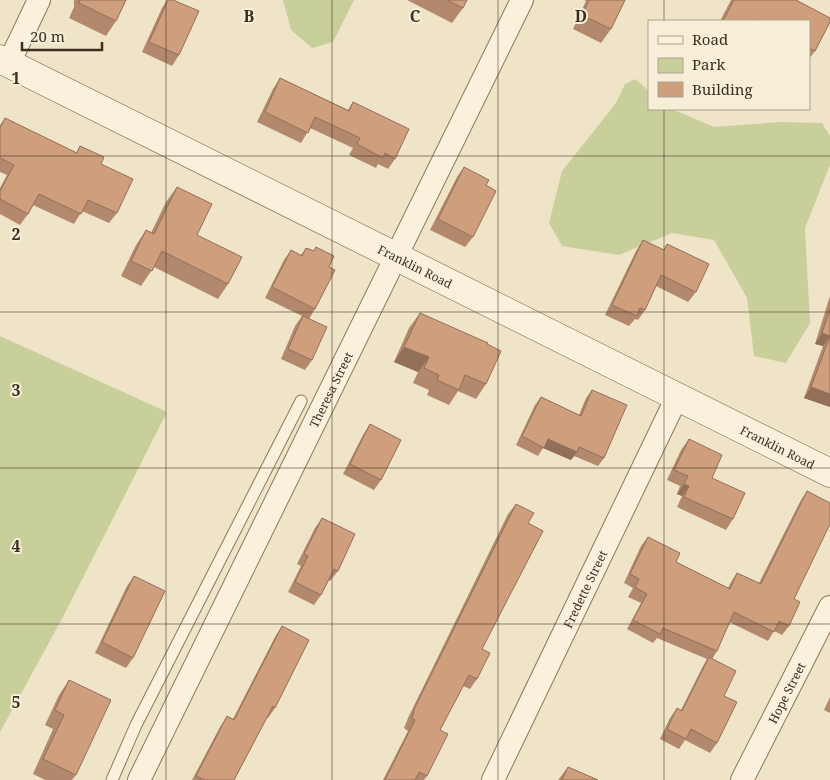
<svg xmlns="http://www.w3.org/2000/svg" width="830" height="780" font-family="'Noto Serif',serif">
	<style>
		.green { fill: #c9cf9b }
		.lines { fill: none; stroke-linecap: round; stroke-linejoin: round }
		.lane-casing { stroke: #8d765c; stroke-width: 13 }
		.street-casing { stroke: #8d765c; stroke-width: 24 }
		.secondary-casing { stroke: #6f573f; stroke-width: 29 }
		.lane { stroke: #faf1dc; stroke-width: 11 }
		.street { stroke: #faf1dc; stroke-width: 22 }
		.secondary { stroke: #faf1dc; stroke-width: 28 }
		.wall { fill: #b2896c }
		.shaded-wall { fill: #916f58 }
		.building { fill: #cf9f7d; stroke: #916f58 }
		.grid { fill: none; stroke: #3d2e20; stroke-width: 1; stroke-opacity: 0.55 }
		.labels { text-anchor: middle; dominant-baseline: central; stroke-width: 4; stroke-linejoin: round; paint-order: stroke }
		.street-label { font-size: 12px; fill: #3d2e20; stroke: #f7eed8 }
		.grid-label { font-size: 16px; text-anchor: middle; font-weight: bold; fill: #3d2e20; stroke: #f7eed8; stroke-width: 4; stroke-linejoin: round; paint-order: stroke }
	</style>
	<rect width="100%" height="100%" fill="#f0e4c8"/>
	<g class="green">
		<path d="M283,0H354L333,42L312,48L291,30Z"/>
		<path d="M635,79L649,91V109H672L714,127L779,122L822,123L830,136V165L805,228L810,323L786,363L754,356L747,298L714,240L672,233L619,255L562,246L549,223L562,171L616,103L625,84Z"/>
		<path d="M0,336L167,412L63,617L0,732Z"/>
	</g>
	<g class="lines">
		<defs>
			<path id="lane" d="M112,780L136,725L301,401"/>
			<g id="street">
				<path d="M9,63L39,0"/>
				<path id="s1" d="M139,780L522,0"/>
				<path id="s2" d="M493,780L677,397"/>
				<path id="s3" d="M742,780L830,607"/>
			</g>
			<g id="secondary">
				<path id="s4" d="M0,59L830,473"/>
			</g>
		</defs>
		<use href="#lane" class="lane-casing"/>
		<use href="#street" class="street-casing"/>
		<use href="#secondary" class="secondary-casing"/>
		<use href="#lane" class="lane"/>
		<use href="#street" class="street"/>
		<use href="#secondary" class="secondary"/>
	</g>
	<g class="wall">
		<path d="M74,0H126L116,21L106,36L69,18L74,7Z"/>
		<path d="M167,0H173L179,55L172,66L142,52L162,8Z"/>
		<path d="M407,0H467L463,8L452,23Z"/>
		<path d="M584,0H625L611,29L601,43L573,29L586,1Z"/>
		<path d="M731,0H796L830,18V22L815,51L809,59V21H720Z"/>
		<path d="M280,78L348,110L353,102L395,159L388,169L378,164L376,168L349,155L353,148L310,128L301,143L257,122L273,89Z"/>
		<path d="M5,118L76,153L80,146L101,164L117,213L109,223L82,211L74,224L33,205L28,214L20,225L0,214V188L7,175L0,172V125Z"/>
		<path d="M464,167L486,185L473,237L465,247L430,230L457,177Z"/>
		<path d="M177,187L197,235L228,284L218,299L154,267L141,286L121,276L136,245L146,230L151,233L166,202Z"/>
		<path d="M643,240L663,250L667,244L696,292L688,302L656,286L645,310L638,320L635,319L629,326L605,315L636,251Z"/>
		<path d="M316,247L329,267L315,309L309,319L312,360L305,370L281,359L295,326L302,316L265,298L284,260L291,250L301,255L306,248L314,251Z"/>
		<path d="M830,296V407L804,398L823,346L815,344Z"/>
		<path d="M420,313L487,344L486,384L476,399L458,391L449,405L427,395L429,390L413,383L418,372L394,362L409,328Z"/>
		<path d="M592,390L604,458L598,466L574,456L571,460L543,448L538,456L516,445L535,405L541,397L579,415L586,398Z"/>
		<path d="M370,424L381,480L374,490L343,474L363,435Z"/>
		<path d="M689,439L712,478L733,519L726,530L677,507L682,496L677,494L680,486L667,480L681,450Z"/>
		<path d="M807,491L794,599L789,626L782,635L774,631L768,641L729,622L717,651L712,659L724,696L717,743L710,753L685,740L679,749L660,739L670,718L677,708L681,710L702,668L707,659L657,638L653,643L627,629L641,603L628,597L633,588L624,583L641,546L648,537L676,562L728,588L731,582L737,573L759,583L801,500Z"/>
		<path d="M516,504L528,523L482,649L477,679L470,689L463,686L440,730L427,776L424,780H383L408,731L404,728L408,718L508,514Z"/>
		<path d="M322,518L338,571L330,581L329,580L321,595L314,605L288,592L301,566L297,564L315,528Z"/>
		<path d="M134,576L133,658L126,668L95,653L127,586Z"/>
		<path d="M282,626L275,708L268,718L267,717L234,780H192L220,727L227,716L233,719L275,637Z"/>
		<path d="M69,680L76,775L72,780H45L33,774L53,729L45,725L59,695Z"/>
		<path d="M830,697V713L824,710Z"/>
		<path d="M568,767L598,780H558Z"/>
	</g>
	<g class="shaded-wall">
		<path d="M822,333L830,336L823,346L815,344Z"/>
		<path d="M404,347L429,357L418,372L394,362Z"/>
		<path d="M811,387L830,394V407L804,398Z"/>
		<path d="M548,439L577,452L571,460L543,448Z"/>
		<path d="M684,484L689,486L682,496L677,494Z"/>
	</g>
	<g class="building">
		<path d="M80,0H126L116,21L79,3Z"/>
		<path d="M168,0H173L199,11L179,55L149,42Z"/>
		<path d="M447,0H467L463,8Z"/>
		<path d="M589,0H625L611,29L582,15Z"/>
		<path d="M734,0H796L830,18V22L815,51L809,48V21H758L755,20V21H723Z"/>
		<path d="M280,78L349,111L353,102L409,129L395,159L385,153L383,158L357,144L360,138L315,117L308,133L265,112Z"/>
		<path d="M5,118L77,153L80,146L104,157L101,164L133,179L117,213L88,200L81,214L39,194L28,214L0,199V191L14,165L0,158V128Z"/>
		<path d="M464,167L489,180L486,185L496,191L473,237L438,219Z"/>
		<path d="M177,187L212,204L197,235L242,257L228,284L162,251L152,271L131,261L146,230L154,234Z"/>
		<path d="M643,240L664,250L667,244L709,264L696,292L661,275L645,310L640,308L637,316L612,305Z"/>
		<path d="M316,247L334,256L329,267L335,270L315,309L272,287L291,250L302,256L306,248L314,251Z"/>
		<path d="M830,309V394L811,387L830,336L822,333Z"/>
		<path d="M420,313L488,343L487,344L501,351L486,384L465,375L459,390L437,380L439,375L424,368L429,357L404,347Z"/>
		<path d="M303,316L327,327L312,360L288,349Z"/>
		<path d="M592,390L627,405L604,458L579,447L577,452L548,439L544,448L522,436L541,397L581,416Z"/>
		<path d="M370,424L401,440L381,480L350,464Z"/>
		<path d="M689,439L722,455L712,478L745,493L733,519L684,497L689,486L684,484L688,476L674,470Z"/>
		<path d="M807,491L830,503V524L794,599L800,602L789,626L779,621L774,632L734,612L717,651L663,628L660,634L633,620L647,594L635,587L639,579L630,574L648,537L680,553L676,562L730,589L737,573L761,584Z"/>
		<path d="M516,504L534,513L528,523L543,531L482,649L490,653L477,679L469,675L440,730L448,734L427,776L419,772L415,780H385L415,720L412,718L415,707Z"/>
		<path d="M322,518L355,534L338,571L334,569L321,595L295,582L308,556L304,554Z"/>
		<path d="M134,576L165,591L133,658L102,642Z"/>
		<path d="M282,626L309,640L275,708L273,706L234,780H205L196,776L227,716L234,720Z"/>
		<path d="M709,657L736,671L724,696L737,702L717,743L691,729L686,739L667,729L677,708L682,711Z"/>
		<path d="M69,680L111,700L76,775L43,759L64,715L55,710Z"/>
		<path d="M568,767L598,780H562Z"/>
	</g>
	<path class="grid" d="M166,0V780M332,0V780M498,0V780M664,0V21M664,109V780M0,156H830M0,312H830M0,468H830M0,624H830"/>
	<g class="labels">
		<g class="street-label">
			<text stroke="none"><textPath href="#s4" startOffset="464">Franklin Road</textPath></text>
			<text stroke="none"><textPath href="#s1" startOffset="435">Theresa Street</textPath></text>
			<text stroke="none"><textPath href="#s4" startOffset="869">Franklin Road</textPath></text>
			<text stroke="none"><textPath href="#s2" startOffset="212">Fredette Street</textPath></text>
			<text stroke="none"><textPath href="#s3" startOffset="98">Hope Street</textPath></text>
		</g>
	</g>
	<g class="grid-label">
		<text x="249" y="22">B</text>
		<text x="415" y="22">C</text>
		<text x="581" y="22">D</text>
		<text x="16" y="84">1</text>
		<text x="16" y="240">2</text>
		<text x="16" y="396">3</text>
		<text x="16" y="552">4</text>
		<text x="16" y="708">5</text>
	</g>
	<rect x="648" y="20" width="162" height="90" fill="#f7eed8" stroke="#ada18e"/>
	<rect x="658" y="36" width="25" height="8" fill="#faf1dc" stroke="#ada18e"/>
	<text x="692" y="45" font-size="15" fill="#3d2e20">Road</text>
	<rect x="658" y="58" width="25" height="15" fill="#c9cf9b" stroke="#ada18e"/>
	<text x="692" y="70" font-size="15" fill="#3d2e20">Park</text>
	<rect x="658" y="82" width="25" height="15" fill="#cf9f7d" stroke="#ada18e"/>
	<text x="692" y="95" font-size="15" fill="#3d2e20">Building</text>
	<path d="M22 42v8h80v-8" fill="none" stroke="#3d2e20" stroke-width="2.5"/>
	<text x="30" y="42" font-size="15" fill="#3d2e20" stroke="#f7eed8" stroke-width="4" paint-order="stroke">20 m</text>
</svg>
